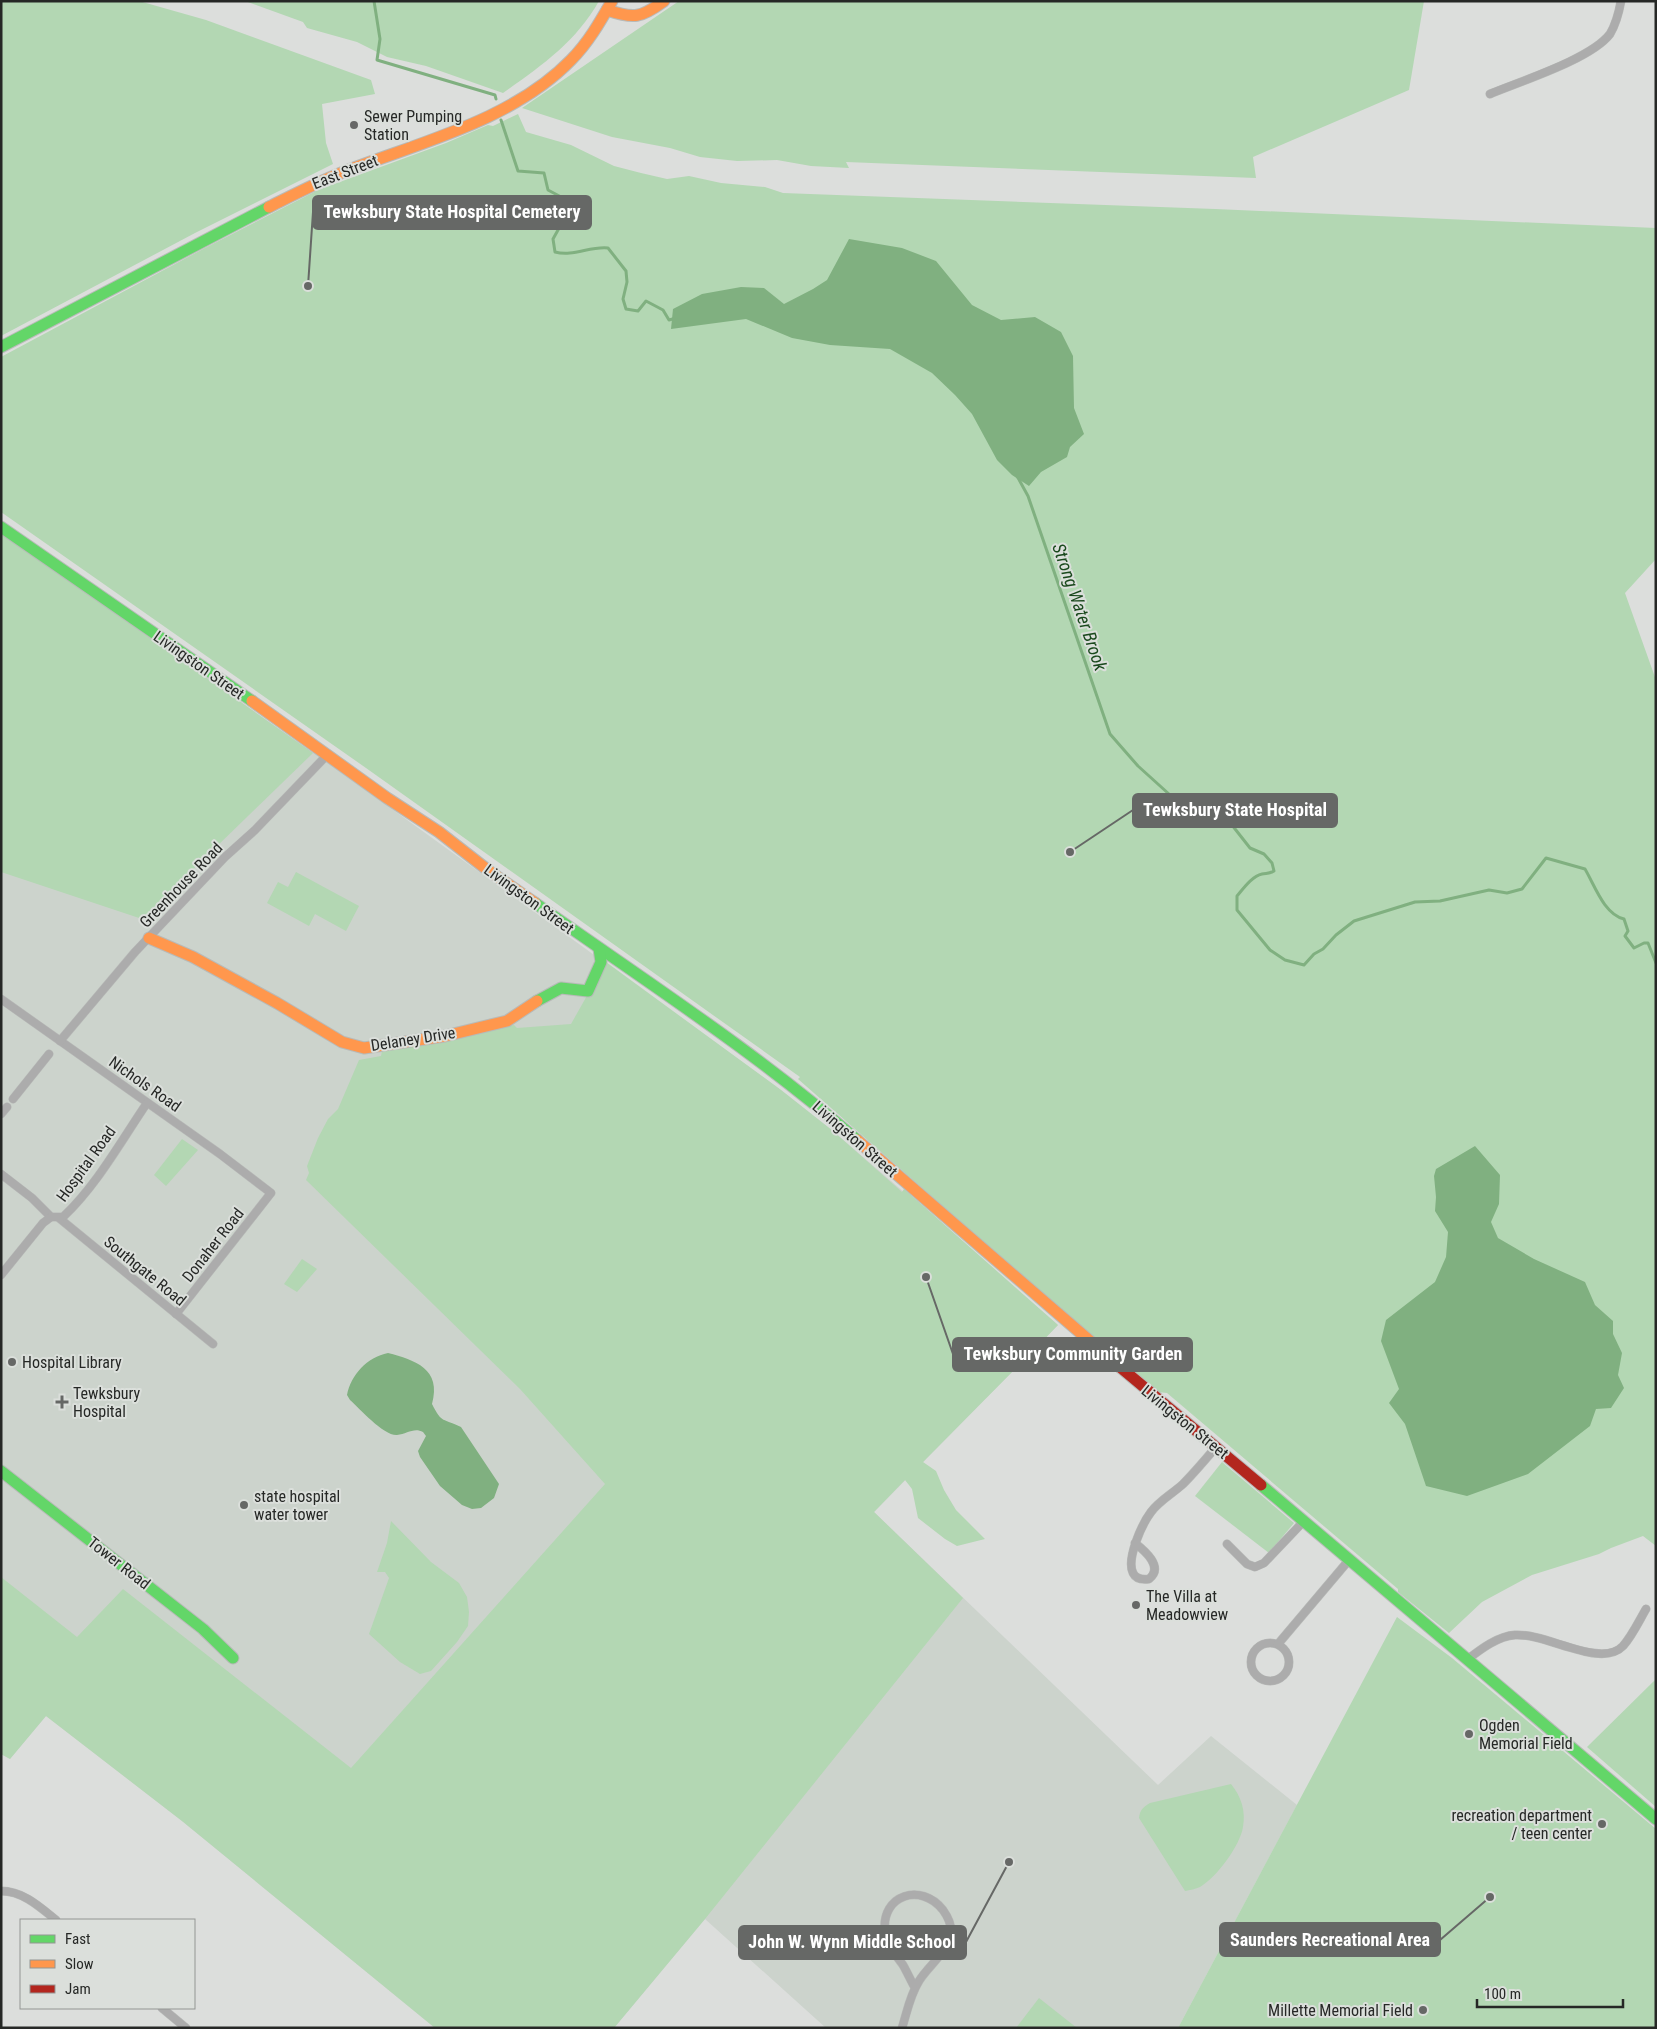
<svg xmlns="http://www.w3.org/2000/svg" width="1657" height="2029" font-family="'Roboto Condensed',sans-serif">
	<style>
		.built { fill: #ccd3cc }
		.green { fill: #b3d7b3 }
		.water { fill: #80b080 }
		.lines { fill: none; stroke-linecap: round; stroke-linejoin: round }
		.stream { stroke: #80b080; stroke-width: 3 }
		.street-casing { stroke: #b8bab8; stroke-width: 9 }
		.fast-casing { stroke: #b8bab8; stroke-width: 13 }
		.slow-casing { stroke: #b8bab8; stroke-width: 13 }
		.jam-casing { stroke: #b8bab8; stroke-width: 13 }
		.street { stroke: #acacac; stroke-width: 8 }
		.fast { stroke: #63d668; stroke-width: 11 }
		.slow { stroke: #ff974d; stroke-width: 11 }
		.jam { stroke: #b3261e; stroke-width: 11 }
		.poi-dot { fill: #666866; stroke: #dbdfdb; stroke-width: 2 }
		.labels { text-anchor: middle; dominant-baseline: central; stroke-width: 4; stroke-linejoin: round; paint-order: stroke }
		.poi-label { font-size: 16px; fill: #262826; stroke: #dbdfdb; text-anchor: start }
		.street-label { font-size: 16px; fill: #262826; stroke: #dbdfdb }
		.water-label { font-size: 18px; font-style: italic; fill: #1a491d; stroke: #dbdfdb }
		.leader { fill: none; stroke: #666866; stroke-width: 2 }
		.callout-dot { fill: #666866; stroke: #dbdfdb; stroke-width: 2 }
		.callout { fill: #666866; stroke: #666866; stroke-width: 2 }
		.callout-label { font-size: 18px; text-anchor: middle; font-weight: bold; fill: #fff }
	</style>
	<rect width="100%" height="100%" fill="#dcdedc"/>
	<path class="built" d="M1,533L356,783L781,1090L833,1131L1058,1325L874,1512L1158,1785L1211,1736L1297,1805L1178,2028H826L705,1919L614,2028H435L182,1821L46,1716L10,1759L1,1754Z"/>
	<g class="green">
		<path d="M1,1H139L206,20L371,80L375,94L322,104L326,143L333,164L195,233L1,336Z"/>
		<path d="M245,1H599C576,42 540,67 503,93L426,66L387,57L357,42L307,28L303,22Z"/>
		<path d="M679,1H1424L1409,90L1253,157L1256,178L846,162L849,168L811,166L777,160L737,161L700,157L670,148L612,137L522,108Z"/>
		<path d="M518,114L526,132L571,145L614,166L641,173L667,179L689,176L721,183L765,187L783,193L1215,209L1656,228V559L1625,593L1656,680V1546L1643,1536L1611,1548L1599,1554L1532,1575L1482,1602L1449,1633L1398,1592V1589L1167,1393L1158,1392L1117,1359L798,1079L800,1077L366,768L1,512V357L203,249L318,190L446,143L488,125L493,126Z"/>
		<path d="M1,533L313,753L142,919L1,872Z"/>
		<path d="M296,872L359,906L346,931L315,914L309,926L267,903L278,882L288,887Z"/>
		<path d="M606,962L781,1090L833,1131L902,1192L904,1189L1058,1325L1032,1352L1030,1357L1026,1358L923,1462L936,1471L944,1490L956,1510L985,1539L957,1546L945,1539L918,1518L912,1489L905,1480L874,1512L963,1598L705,1919L614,2028H435L182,1821L46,1716L10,1759L1,1754V1577L77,1637L123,1589L351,1768L605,1484L520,1389L306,1180L309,1173L307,1166L318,1138L328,1119L338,1109L359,1060L381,1056L382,1051L406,1044L514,1025L517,1028L571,1024Z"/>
		<path d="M182,1139L198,1150L166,1186L154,1175Z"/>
		<path d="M302,1259L317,1269L297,1292L284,1284Z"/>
		<path d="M1222,1462L1294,1523L1269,1553L1195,1496Z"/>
		<path d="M391,1521L431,1562L459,1583L467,1597L469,1612L468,1626L457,1642L431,1671L420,1674L400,1662L369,1634L389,1578L385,1572H377L387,1543Z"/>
		<path d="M1397,1617L1452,1658L1656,1829V2028H1178Z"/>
		<path d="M1656,1679V1807L1587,1747Z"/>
		<path d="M1231,1784C1241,1796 1246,1811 1243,1827C1240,1846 1216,1878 1200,1887C1196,1889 1190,1890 1185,1891L1139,1818C1140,1810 1143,1807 1150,1803Z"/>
		<path d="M1039,1998L1077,2028H1016Z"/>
	</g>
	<g class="water">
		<path d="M849,239L902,248L936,261L972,305L1001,320L1035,317L1061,332L1073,356L1074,408L1084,434L1070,447L1067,457L1041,472L1029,486L1012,475L997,460L972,414L955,395L932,373L890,349L830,345L792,338L746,319L671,329L673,309L702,294L741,287L764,288L784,304L813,289L827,280Z"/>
		<path d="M1475,1146L1500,1175L1499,1204L1491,1222L1498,1238L1534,1259L1585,1282L1595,1305L1613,1321V1334L1622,1353L1618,1375L1624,1388L1611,1408L1596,1409L1590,1426L1528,1474L1467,1496L1426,1486L1405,1424L1389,1403L1399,1389L1381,1341L1386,1320L1435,1282L1446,1257L1448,1232L1435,1211L1436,1197L1434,1176L1436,1169Z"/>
		<path d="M388,1353C415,1360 442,1369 432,1404C442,1424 443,1418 461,1427L499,1484L494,1498L481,1508L472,1509L462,1505L440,1486L420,1457L418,1451L426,1436L423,1432C414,1427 407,1434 397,1435C384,1436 360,1409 350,1400L347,1395C351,1375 367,1357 388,1353Z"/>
	</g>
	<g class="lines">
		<g class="stream">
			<path d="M374,1L380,39L377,60L495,95L496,99"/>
			<path d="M501,120L518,171L544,173L548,190L563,198L577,202L579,210L563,221L553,239L555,252C573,257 590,246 608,248L626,271L627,282L623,299L626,309L638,311L646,301L663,310L669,320L676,318"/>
			<path d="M1017,476L1028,496L1110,734L1138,766L1180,804L1190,809L1211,812L1228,820L1250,848L1264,854L1272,863L1274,871C1269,874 1267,873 1262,874C1252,876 1243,889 1237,896V910L1270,950L1285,960L1304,965L1314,954L1323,949L1336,935L1354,921L1415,902L1440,901L1489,890L1507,893L1522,889L1546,858L1585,869C1595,886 1604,914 1624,919L1628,931L1625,936L1634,948L1644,943H1648L1656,963"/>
		</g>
		<defs>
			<g id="street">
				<path d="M1490,94C1521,81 1591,59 1610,34C1616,24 1619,12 1621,1"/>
				<path d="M1,999L220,1154L271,1193L176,1314"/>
				<path d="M60,1041L135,952L225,857L255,830L328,754"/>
				<path d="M13,1099L49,1054"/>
				<path d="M1,1114L7,1107"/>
				<path d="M1,1174L32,1198L51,1217"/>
				<path d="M59,1218L213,1344"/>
				<path d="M1,1275L43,1223L51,1217H63C97,1185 121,1141 147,1103"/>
				<path d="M1135,1543C1145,1551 1164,1567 1149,1579C1142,1580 1136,1579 1133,1573C1126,1559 1142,1524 1151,1512C1159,1501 1172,1494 1183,1484C1194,1473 1205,1460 1216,1447"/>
				<path d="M1227,1544L1247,1564L1255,1567L1264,1563L1304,1521"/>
				<circle cx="1270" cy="1662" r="19"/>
				<path d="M1278,1644L1349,1560"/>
				<path d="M1468,1659C1481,1649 1498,1636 1515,1635C1547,1633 1601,1669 1623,1646C1632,1636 1639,1621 1646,1609"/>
				<path d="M1,1891C23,1891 40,1907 56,1920"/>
				<path d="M162,2008L186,2028"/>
				<path d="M902,2028C907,2012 910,1995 919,1981C928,1966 948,1952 951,1934C952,1924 948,1917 943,1910C921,1882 881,1895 885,1931C887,1945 895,1954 903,1965C907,1972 911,1981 915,1988"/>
			</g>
			<g id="fast">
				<path d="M1,347L269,207"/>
				<path d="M1,527L252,701"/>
				<path d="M535,903C644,980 756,1052 857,1140"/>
				<path d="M537,1001L561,988L588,991L601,962L599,949"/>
				<path d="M1,1471L203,1629L233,1658"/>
				<path d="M1261,1485L1656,1819"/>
			</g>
			<g id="slow">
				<path d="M607,10C634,19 641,18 664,1"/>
				<path d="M269,207C293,195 316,183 341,173C417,143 512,121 571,60C588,43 600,22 612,1"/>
				<path d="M252,701L387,798L439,832L489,871L535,903"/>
				<path d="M149,938L193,957L277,1003L342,1042L364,1048L445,1036L507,1021L537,1001"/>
				<path d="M857,1140L1120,1367"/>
			</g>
			<path id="jam" d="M1120,1367L1261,1485"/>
		</defs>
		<use href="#street" class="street-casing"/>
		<use href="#fast" class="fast-casing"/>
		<use href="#slow" class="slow-casing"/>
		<use href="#jam" class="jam-casing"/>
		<use href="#street" class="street"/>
		<use href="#fast" class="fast"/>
		<use href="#slow" class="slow"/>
		<use href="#jam" class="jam"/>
	</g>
	<g class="poi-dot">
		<circle cx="354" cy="125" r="5"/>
		<circle cx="12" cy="1362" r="5"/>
		<path d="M59.5 1394.5h5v5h5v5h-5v5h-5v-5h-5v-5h5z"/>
		<circle cx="244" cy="1505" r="5"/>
		<circle cx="1136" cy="1605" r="5"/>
		<circle cx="1469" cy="1734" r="5"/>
		<circle cx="1602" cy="1824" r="5"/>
		<circle cx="1423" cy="2010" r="5"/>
	</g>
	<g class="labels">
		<g class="poi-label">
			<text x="364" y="116">Sewer Pumping<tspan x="364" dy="18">Station</tspan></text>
			<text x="22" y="1362">Hospital Library</text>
			<text x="73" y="1393">Tewksbury<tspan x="73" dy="18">Hospital</tspan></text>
			<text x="254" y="1496">state hospital<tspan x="254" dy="18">water tower</tspan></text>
			<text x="1146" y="1596">The Villa at<tspan x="1146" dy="18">Meadowview</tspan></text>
			<text x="1479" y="1725">Ogden<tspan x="1479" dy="18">Memorial Field</tspan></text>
			<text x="1592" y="1815" text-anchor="end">recreation department<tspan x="1592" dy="18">/ teen center</tspan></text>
			<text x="1413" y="2010" text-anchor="end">Millette Memorial Field</text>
		</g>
		<g class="street-label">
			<text transform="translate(345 172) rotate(-21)">East Street</text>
			<text transform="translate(199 665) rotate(35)">Livingston Street</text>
			<text transform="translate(181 885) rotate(-46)">Greenhouse Road</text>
			<text transform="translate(529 899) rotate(36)">Livingston Street</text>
			<text transform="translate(413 1039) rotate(-9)">Delaney Drive</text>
			<text transform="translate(145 1084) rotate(35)">Nichols Road</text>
			<text transform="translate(855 1139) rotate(41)">Livingston Street</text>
			<text transform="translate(86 1164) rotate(-54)">Hospital Road</text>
			<text transform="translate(213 1245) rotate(-52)">Donaher Road</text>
			<text transform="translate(145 1271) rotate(39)">Southgate Road</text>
			<text transform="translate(1185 1422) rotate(39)">Livingston Street</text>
			<text transform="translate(119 1563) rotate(38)">Tower Road</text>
		</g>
		<g class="water-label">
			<text transform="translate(1080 607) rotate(71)">Strong Water Brook</text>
		</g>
	</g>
	<path class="leader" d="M308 286L313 212M1070 852L1133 810M926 1277L953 1354M1490 1897L1440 1940M1009 1862L966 1942"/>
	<g class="callout-dot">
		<circle cx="308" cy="286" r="5"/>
		<circle cx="1070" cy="852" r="5"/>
		<circle cx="926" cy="1277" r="5"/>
		<circle cx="1490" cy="1897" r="5"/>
		<circle cx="1009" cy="1862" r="5"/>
	</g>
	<g class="callout">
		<rect x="313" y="196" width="278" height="33" rx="5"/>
		<rect x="1133" y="794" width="204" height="33" rx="5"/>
		<rect x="953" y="1338" width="239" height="33" rx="5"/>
		<rect x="1220" y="1923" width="220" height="33" rx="5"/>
		<rect x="739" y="1926" width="227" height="33" rx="5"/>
	</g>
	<g class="callout-label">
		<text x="452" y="218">Tewksbury State Hospital Cemetery</text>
		<text x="1235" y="816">Tewksbury State Hospital</text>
		<text x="1073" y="1360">Tewksbury Community Garden</text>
		<text x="1330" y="1946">Saunders Recreational Area</text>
		<text x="852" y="1948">John W. Wynn Middle School</text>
	</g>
	<rect width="1657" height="2029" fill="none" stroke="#262826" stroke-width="5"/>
	<rect x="20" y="1919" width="175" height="90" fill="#dbdfdb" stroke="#939693"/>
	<rect x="30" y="1935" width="25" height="8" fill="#63d668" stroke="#939693"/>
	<text x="65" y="1944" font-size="15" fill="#262826">Fast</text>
	<rect x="30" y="1960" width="25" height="8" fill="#ff974d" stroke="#939693"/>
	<text x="65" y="1969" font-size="15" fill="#262826">Slow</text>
	<rect x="30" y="1985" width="25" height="8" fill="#b3261e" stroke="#939693"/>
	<text x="65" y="1994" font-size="15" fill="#262826">Jam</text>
	<path d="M1477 1999v8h146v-8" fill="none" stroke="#262826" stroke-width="2.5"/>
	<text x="1484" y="1999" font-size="15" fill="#262826" stroke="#dbdfdb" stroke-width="4" paint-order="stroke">100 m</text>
</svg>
